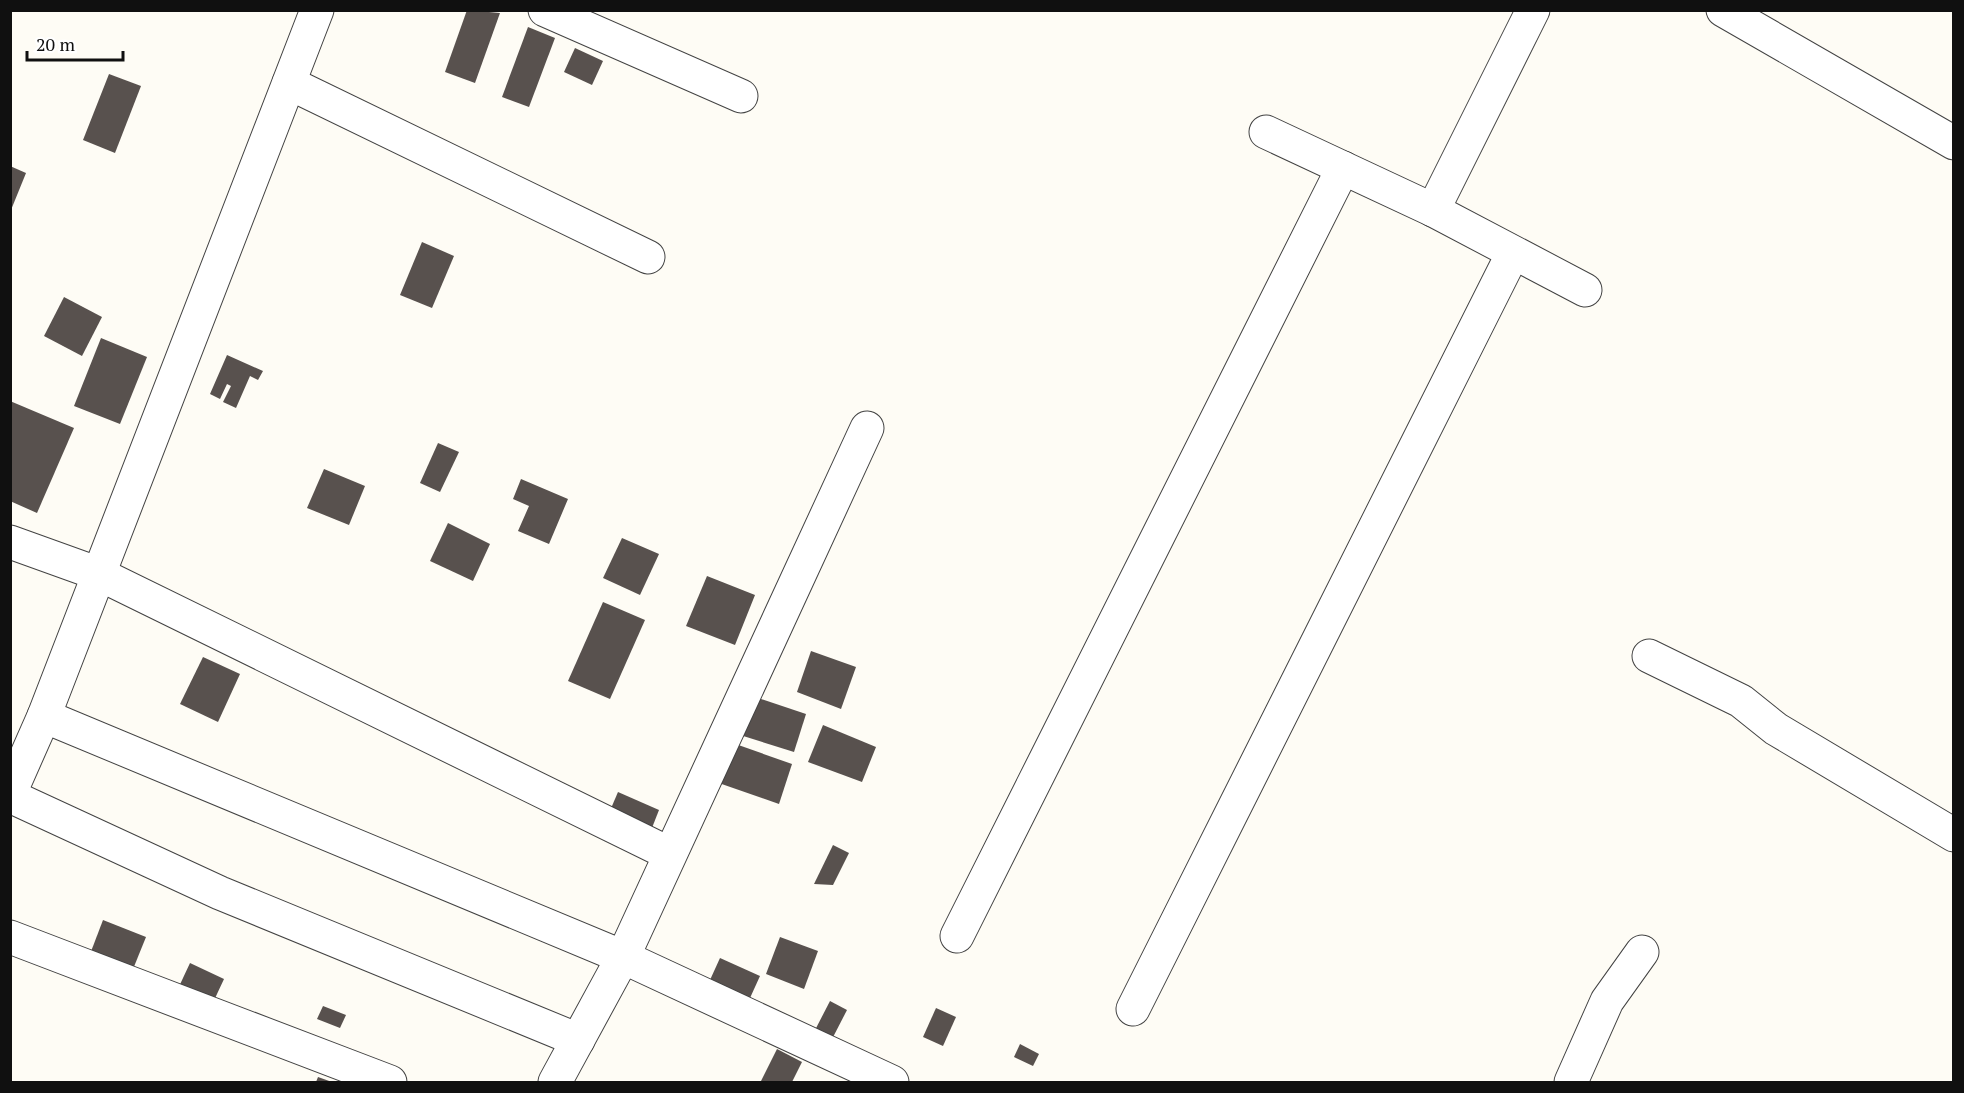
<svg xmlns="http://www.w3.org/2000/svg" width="1964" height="1093" font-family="'PT Serif',serif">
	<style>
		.building { fill: #58514e }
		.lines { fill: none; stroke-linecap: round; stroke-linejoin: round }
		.street-casing { stroke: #434343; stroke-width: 35 }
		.street { stroke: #fff; stroke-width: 33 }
	</style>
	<rect width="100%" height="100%" fill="#fefcf5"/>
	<g class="building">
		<path d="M467,10L500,13L475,83L445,72Z"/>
		<path d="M528,27L555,38L529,107L502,97Z"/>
		<path d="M575,48L603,61L592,85L564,72Z"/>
		<path d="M109,74L141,86L115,153L83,140Z"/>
		<path d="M10,166L26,173L11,210H10Z"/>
		<path d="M422,242L454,256L432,308L400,295Z"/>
		<path d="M64,297L102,317L82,356L44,336Z"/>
		<path d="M101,338L147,357L120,424L74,406Z"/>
		<path d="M227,355L263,371L258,380L250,376L236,408L223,402L231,386L227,384L220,399L210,394Z"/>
		<path d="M10,401L74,428L37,513L10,501Z"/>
		<path d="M438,443L459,452L440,492L420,483Z"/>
		<path d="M324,469L365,486L349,525L307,508Z"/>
		<path d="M521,479L568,499L549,544L518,531L529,506L513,499Z"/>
		<path d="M448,523L490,544L473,581L430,561Z"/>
		<path d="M622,538L659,554L640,595L603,578Z"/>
		<path d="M707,576L755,595L735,645L686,626Z"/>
		<path d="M603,602L645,620L610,699L568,681Z"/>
		<path d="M811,651L856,667L841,709L797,692Z"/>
		<path d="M203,657L240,674L218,722L180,704Z"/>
		<path d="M752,696L806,714L794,752L740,735Z"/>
		<path d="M823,725L876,747L862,782L808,762Z"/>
		<path d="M727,741L792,764L779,804L713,781Z"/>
		<path d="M618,792L659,810L648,838L606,820Z"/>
		<path d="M833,845L849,853L833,885L814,884Z"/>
		<path d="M103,920L146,937L129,979L87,962Z"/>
		<path d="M780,937L818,951L804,989L766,974Z"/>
		<path d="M720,958L760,976L750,998L710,980Z"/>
		<path d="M190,963L224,979L210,1009L176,993Z"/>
		<path d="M830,1001L847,1010L830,1043L813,1034Z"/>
		<path d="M323,1006L346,1015L340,1028L317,1019Z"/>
		<path d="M936,1008L956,1017L943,1046L923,1037Z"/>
		<path d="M1020,1044L1039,1054L1033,1066L1014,1057Z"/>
		<path d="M777,1049L802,1062L792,1082L761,1081Z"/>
		<path d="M318,1077L332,1082H316Z"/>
	</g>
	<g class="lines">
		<defs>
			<g id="street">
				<path d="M545,10L741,96"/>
				<path d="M1723,10L1954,143"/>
				<path d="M289,83L648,257"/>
				<path d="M1266,132L1433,210L1585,290"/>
				<path d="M1433,210L1533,10"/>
				<path d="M10,542L99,574L668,853"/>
				<path d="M1649,656L1741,701L1776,729L1954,835"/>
				<path d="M44,716L623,957L892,1082"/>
				<path d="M10,793L44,716L317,10"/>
				<path d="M10,796L220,893L578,1040"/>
				<path d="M957,936L1343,168"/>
				<path d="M10,937L390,1082"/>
				<path d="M1133,1009L1513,253"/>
				<path d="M555,1082L623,957L867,428"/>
				<path d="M1571,1082L1607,1001L1642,952"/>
			</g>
		</defs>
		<use href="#street" class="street-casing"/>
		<use href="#street" class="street"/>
	</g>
	<rect width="1964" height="1093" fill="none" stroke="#101010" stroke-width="24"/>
	<path d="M27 51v9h96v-9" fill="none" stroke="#101010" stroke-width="3"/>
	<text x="36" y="51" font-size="18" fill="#101010" stroke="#ffffff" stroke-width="4.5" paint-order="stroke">20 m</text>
</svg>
